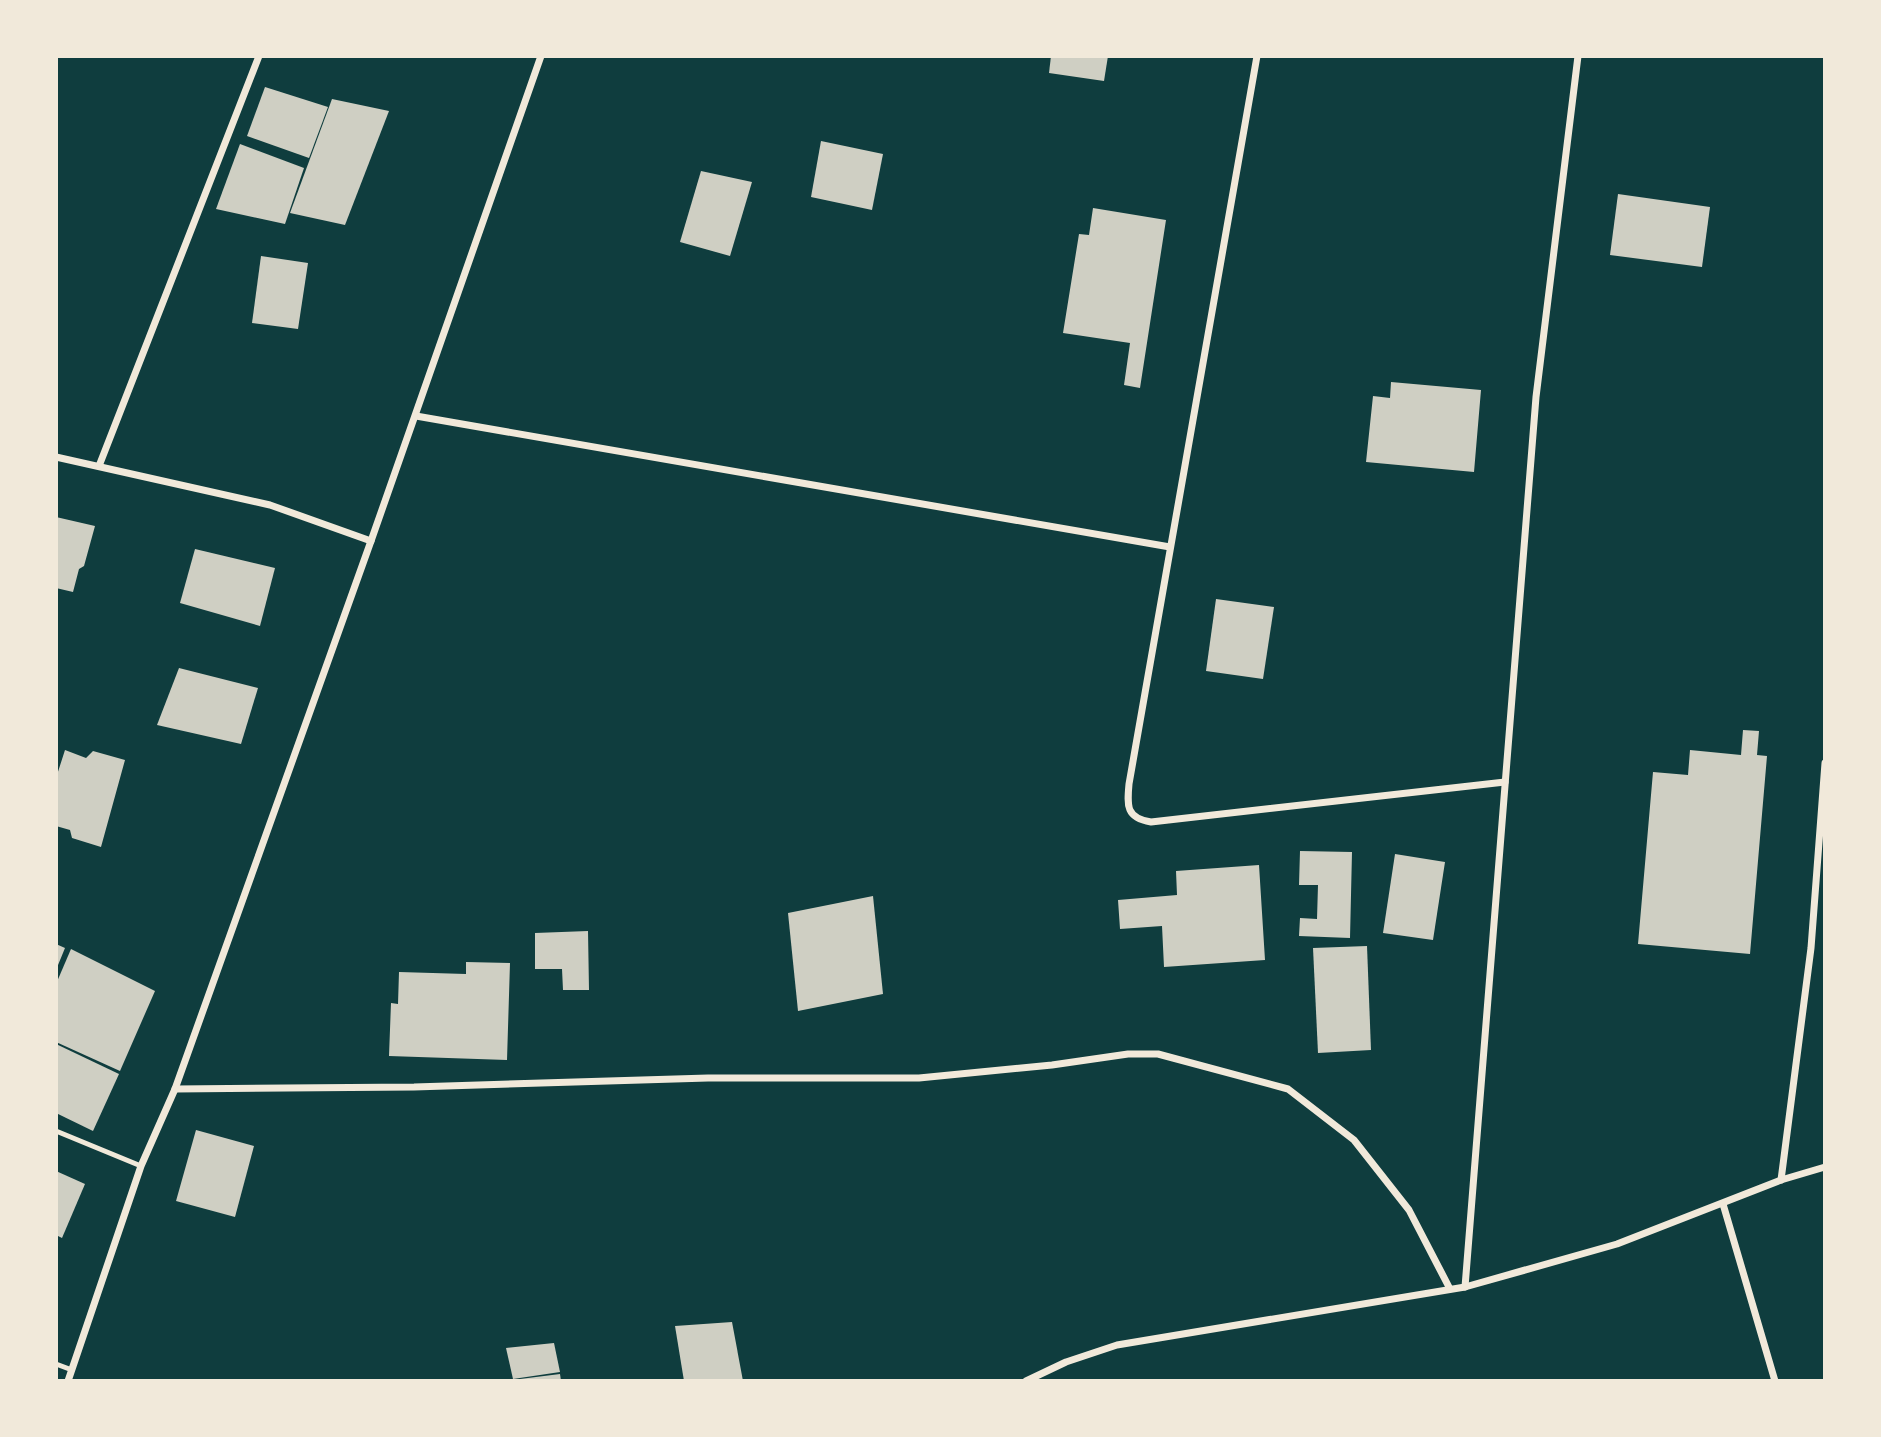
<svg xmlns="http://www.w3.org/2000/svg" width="1881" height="1437" font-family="'Open Sans',sans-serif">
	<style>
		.building { fill: #cfcfc3 }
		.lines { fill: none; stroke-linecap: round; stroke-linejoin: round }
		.service { stroke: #f1e9da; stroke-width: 5 }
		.minor { stroke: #f1e9da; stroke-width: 7 }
	</style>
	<rect width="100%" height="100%" fill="#0f3d3e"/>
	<g class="building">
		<path d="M1051,56H1108L1104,81L1049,73Z"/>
		<path d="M265,87L328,107L309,158L247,136Z"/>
		<path d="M332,99L389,111L345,225L290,213Z"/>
		<path d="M821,141L883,154L872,210L811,197Z"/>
		<path d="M240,144L304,168L285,224L216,209Z"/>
		<path d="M701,171L752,182L730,256L680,242Z"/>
		<path d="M1618,194L1710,207L1702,267L1610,255Z"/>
		<path d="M1093,208L1166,220L1140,388L1124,385L1130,343L1063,333L1079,234L1089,235Z"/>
		<path d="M261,256L308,263L298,329L252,323Z"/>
		<path d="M1391,382L1481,390L1474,472L1366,462L1373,396L1390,398Z"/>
		<path d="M56,517L95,526L84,566L79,569L73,592L56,588Z"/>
		<path d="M195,549L275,568L260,626L180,603Z"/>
		<path d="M1216,599L1274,607L1263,679L1206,671Z"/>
		<path d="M179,668L258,688L241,744L157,725Z"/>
		<path d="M1743,730L1759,731L1757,755L1767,756L1750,954L1638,944L1653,772L1688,775L1690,750L1741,755Z"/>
		<path d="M65,750L86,758L93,751L125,760L101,847L72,838L70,830L56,826V778Z"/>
		<path d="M1300,851L1352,852L1350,938L1299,936L1300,918L1317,919L1318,885H1299Z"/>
		<path d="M1395,854L1445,862L1433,940L1383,933Z"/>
		<path d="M1259,865L1265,960L1164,967L1162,926L1120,929L1118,900L1177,895L1176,871Z"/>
		<path d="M873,896L883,994L798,1011L788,913Z"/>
		<path d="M588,931L589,990H563L562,969H535V933Z"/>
		<path d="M56,944L65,948L56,970Z"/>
		<path d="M1367,946L1371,1050L1318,1053L1313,948Z"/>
		<path d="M71,949L155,991L120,1071L56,1042V984Z"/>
		<path d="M466,962L510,963L507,1060L389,1056L391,1003L398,1004L399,972L466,974Z"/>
		<path d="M56,1044L119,1074L93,1131L56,1113Z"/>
		<path d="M196,1130L254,1146L235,1217L176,1201Z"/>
		<path d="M56,1171L85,1184L62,1238L56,1235Z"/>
		<path d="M732,1322L743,1381H684L675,1326Z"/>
		<path d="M554,1343L560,1372L513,1379L506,1348Z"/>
		<path d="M560,1374L561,1381H520V1379Z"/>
	</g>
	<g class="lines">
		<g class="service">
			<path d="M56,1131L141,1166"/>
			<path d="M56,1364L72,1370"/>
		</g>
		<g class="minor">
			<path d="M1257,56L1129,784C1127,806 1126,818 1151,822L1505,782"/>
			<path d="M416,416L1170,547"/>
			<path d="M56,457L270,505L371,541"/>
			<path d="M99,466L259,56"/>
			<path d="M175,1089L414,1087L708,1078H919L1052,1065L1128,1054H1158L1288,1089L1354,1140L1409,1210L1450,1289"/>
			<path d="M1781,1180L1811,948L1825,763"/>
			<path d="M1723,1204L1775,1381"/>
			<path d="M1465,1287L1536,397L1578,56"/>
			<path d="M68,1381L141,1166L175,1089L371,541L541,56"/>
			<path d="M1026,1381L1066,1362L1117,1345L1465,1287L1617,1244L1781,1180L1825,1167"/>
		</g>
	</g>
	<rect width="1881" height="1437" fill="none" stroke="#f1e9da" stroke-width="116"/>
</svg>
